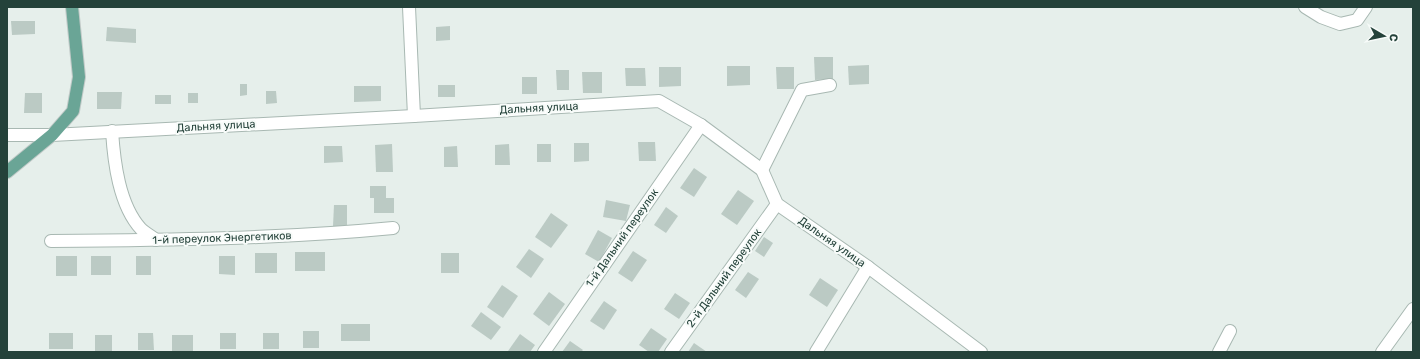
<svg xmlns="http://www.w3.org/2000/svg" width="1420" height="359" font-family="Rubik,sans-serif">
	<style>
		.building { fill: #bbcac4 }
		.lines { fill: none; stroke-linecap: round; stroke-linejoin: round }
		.minor-casing { stroke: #a8b8b2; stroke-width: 14 }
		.major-casing { stroke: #c2cac8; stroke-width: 14 }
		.minor { stroke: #fff; stroke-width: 12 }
		.major { stroke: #6aa596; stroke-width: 12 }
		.labels { text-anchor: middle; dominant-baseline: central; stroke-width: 4; stroke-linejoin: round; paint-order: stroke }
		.street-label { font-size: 11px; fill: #24423a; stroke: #f7fbf9 }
	</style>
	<rect width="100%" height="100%" fill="#e6efeb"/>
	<g class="building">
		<path d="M11,21H35V34L12,35Z"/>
		<path d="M450,26V40L436,41V27Z"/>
		<path d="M107,27L136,29V43L106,41Z"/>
		<path d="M814,57H833V79L815,80Z"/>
		<path d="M869,65V84L849,85L848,66Z"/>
		<path d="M727,66H750V85L727,86Z"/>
		<path d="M659,67H681V86L659,87Z"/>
		<path d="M776,67H794V89H777Z"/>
		<path d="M625,68H645L646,86H626Z"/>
		<path d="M556,70H569V90H557Z"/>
		<path d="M582,72H602V93H583Z"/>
		<rect x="522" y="77" width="15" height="17"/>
		<path d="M240,84H247V95L240,96Z"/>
		<rect x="438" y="85" width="17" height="12"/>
		<path d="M354,86H381V101L354,102Z"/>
		<path d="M266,91H276L277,103L266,104Z"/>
		<path d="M97,92H122L121,109H97Z"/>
		<path d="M25,93H42V113H24Z"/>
		<rect x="188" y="93" width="10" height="10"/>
		<rect x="155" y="95" width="16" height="9"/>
		<path d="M638,142H655L656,161H639Z"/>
		<path d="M574,143H589V161L574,162Z"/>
		<path d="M392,144L393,172H376L375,145Z"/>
		<path d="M509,144L510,165H495V145Z"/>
		<rect x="537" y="144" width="14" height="18"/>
		<path d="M324,146H342L343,162L324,163Z"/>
		<path d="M457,146L458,167H444V147Z"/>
		<path d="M694,168L707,177L694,197L680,188Z"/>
		<path d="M370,186H386V198H394V213H374V198H370Z"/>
		<path d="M738,190L754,201L737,225L721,214Z"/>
		<path d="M606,200L630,205L626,221L603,217Z"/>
		<path d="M334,205H347V226H333Z"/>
		<path d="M666,207L678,216L666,233L654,225Z"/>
		<path d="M551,213L568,225L551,248L535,237Z"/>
		<path d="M598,230L612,238L599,262L585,254Z"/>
		<path d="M764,237L773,243L764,257L755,251Z"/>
		<path d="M529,249L544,259L531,278L516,267Z"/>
		<path d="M633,251L647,260L632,282L618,273Z"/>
		<rect x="295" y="252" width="30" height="19"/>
		<rect x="255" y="253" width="22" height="20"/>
		<rect x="441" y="253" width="18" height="20"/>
		<rect x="56" y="256" width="21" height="20"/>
		<rect x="91" y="256" width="20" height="19"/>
		<rect x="136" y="256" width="15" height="19"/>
		<path d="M219,256H235V275L219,274Z"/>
		<path d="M748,272L759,279L746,298L735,290Z"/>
		<path d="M820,278L838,290L827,307L809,295Z"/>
		<path d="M502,285L518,296L503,318L487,307Z"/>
		<path d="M549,292L565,304L549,326L533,314Z"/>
		<path d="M675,293L690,303L679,319L664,309Z"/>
		<path d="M604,301L617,310L604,330L590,321Z"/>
		<path d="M481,312L501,327L491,340L471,326Z"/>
		<rect x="341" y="324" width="29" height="17"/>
		<path d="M651,328L667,339L658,352H649L639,345Z"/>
		<rect x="303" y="331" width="16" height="17"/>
		<rect x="49" y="333" width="24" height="16"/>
		<path d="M138,333H153L154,350H138Z"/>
		<rect x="220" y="333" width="16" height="16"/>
		<rect x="263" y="333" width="16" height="16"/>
		<path d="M520,334L535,345L530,352H509L508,351Z"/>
		<rect x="95" y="335" width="17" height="17"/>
		<rect x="172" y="335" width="21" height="16"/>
		<path d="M570,341L583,350L581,352H562Z"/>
		<path d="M694,343L707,352H688Z"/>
	</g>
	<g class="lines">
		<defs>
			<g id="minor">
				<path d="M409,7L414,116"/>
				<path d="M1305,7L1321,17L1340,24L1357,20L1366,7"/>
				<path d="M112,131C114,162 119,205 141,229C145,233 151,236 156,240"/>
				<path d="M7,135H52L414,116L659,101L701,125L762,170L777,204L868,267L981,352"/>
				<path d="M762,170L802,90L830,85"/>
				<path d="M51,241C165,240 279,239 393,228"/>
				<path d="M544,352L701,125"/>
				<path d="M671,352L777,204"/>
				<path d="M816,352L868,267"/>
				<path d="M1219,352L1230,331"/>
				<path d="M1382,352L1413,309"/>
			</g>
			<path id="major" d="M7,172L52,135L73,111L79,77L72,7"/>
		</defs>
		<use href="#minor" class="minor-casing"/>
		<use href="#major" class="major-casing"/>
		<use href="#minor" class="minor"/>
		<use href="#major" class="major"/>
	</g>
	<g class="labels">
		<g class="street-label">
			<text transform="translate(539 108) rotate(-3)">Дальняя улица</text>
			<text transform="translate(216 126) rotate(-3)">Дальняя улица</text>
			<text transform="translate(222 238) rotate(-2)">1-й переулок Энергетиков</text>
			<text transform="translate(622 238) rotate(-55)">1-й Дальний переулок</text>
			<text transform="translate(832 242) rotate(35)">Дальняя улица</text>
			<text transform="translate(724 278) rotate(-54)">2-й Дальний переулок</text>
		</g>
	</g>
	<rect width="1420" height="359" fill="none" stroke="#24423a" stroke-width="16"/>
	<g transform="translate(1384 36) rotate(99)" stroke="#f7fbf9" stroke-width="3" paint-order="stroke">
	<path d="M0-3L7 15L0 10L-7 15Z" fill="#24423a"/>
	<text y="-6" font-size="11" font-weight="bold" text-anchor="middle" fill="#24423a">С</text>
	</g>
</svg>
